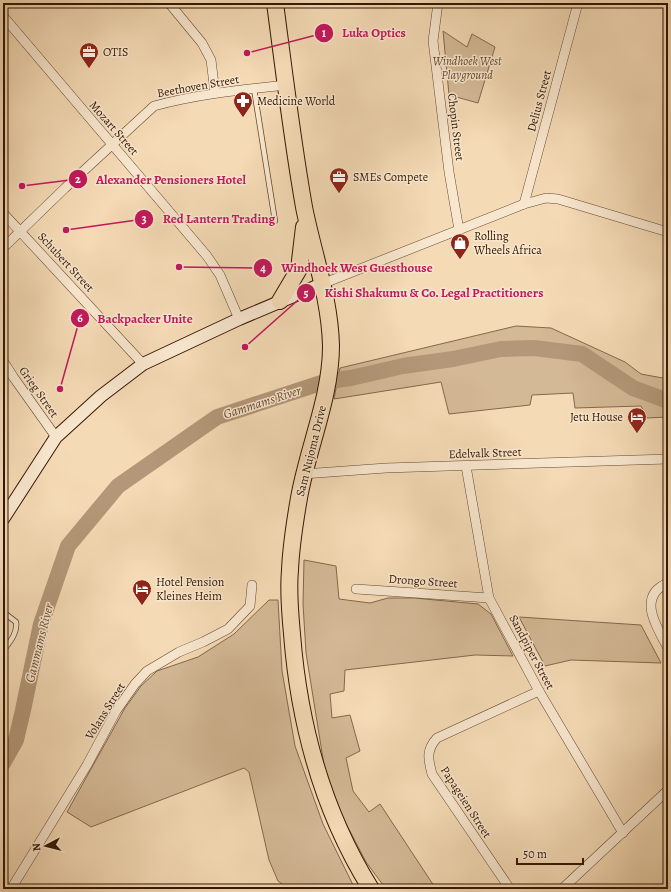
<svg xmlns="http://www.w3.org/2000/svg" width="671" height="892" font-family="Alegreya,serif">
	<style>
		.green { fill: #d4b996; stroke: #84684c }
		.lines { fill: none; stroke-linecap: round; stroke-linejoin: round }
		.river { stroke: #b39778; stroke-width: 16 }
		.lane-casing { stroke: #65472e; stroke-width: 6 }
		.street-casing { stroke: #65472e; stroke-width: 10 }
		.secondary-casing { stroke: #351601; stroke-width: 14 }
		.highway-casing { stroke: #351601; stroke-width: 18 }
		.lane { stroke: #f8e7cf; stroke-width: 4.5 }
		.street { stroke: #f8e7cf; stroke-width: 9 }
		.secondary { stroke: #f8e7cf; stroke-width: 12 }
		.highway { stroke: #f4dab5; stroke-width: 16 }
		.labels { text-anchor: middle; dominant-baseline: central; stroke-width: 3; stroke-linejoin: round; paint-order: stroke }
		.poi-label { font-size: 12px; fill: #351601; stroke: #f8e7cf; text-anchor: start }
		.park-label { font-size: 12px; font-style: italic; fill: #65472e; stroke: #f8e7cf }
		.street-label { font-size: 12px; fill: #351601; stroke: #f8e7cf }
		.water-label { font-size: 13px; font-style: italic; fill: #674a31; stroke: #f8e7cf }
		.leader { fill: none; stroke: #c2185b; stroke-width: 1.5 }
		.callout-dot { fill: #c2185b; stroke: #f8e7cf; stroke-width: 1.5 }
		.mark-label { font-size: 12px; text-anchor: middle; font-weight: bold; fill: #fff }
		.callout-label { font-size: 13px; text-anchor: middle; font-weight: bold; fill: #c2185b; stroke: #f8e7cf; stroke-width: 3; stroke-linejoin: round; paint-order: stroke }
	</style>
	<rect width="100%" height="100%" fill="#f4dab5"/>
	<filter id="stains"><feTurbulence type="fractalNoise" baseFrequency=".005" numOctaves="4"/><feColorMatrix values="0 0 0 0 .2 0 0 0 0 .09 0 0 0 0 .02 0 0 0 .5 -.17"/></filter>
	<radialGradient id="worn" r=".72"><stop offset=".6" stop-color="#630" stop-opacity="0"/><stop offset="1" stop-color="#630" stop-opacity=".3"/></radialGradient>
	<g class="green">
		<path d="M443,31L467,47L472,34L495,47L478,103L449,95Z"/>
		<path d="M516,326L551,328L625,362L641,374L668,379V417L647,418L641,406L575,408L573,393L532,395L530,405L449,414L441,382L334,399L340,368Z"/>
		<path d="M304,560L336,566L339,599L370,603L388,598H414L478,604L491,614L513,656L475,655L345,670L344,691L330,694L332,718L350,715L360,751L346,758L353,791L369,812L380,804L436,889H386L366,862L340,812L325,771L306,653L303,604Z"/>
		<path d="M269,600H278L282,671L295,746L323,824L355,889H289L278,881L269,860L249,772L244,768L91,827L67,812L125,708L141,686L157,671L198,657L234,634Z"/>
		<path d="M519,617L641,625L661,663L571,660L545,666Z"/>
	</g>
	<g class="lines">
		<path class="river" d="M3,763L16,740L23,710L41,624L68,546L118,486L217,417L327,381L351,378L403,366L453,359L501,349L534,348L582,354L633,388L668,401"/>
		<defs>
			<g id="lane">
				<path d="M254,89L275,221"/>
				<path d="M3,612L16,622C18,633 9,643 3,651"/>
			</g>
			<g id="street">
				<path d="M169,3L202,43L211,60L215,93"/>
				<path d="M438,3L433,41L449,172L459,230"/>
				<path d="M3,16L207,256L220,275L239,319"/>
				<path d="M524,204L578,3"/>
				<path d="M3,213L143,364"/>
				<path d="M3,248L65,188L154,106C197,94 241,90 286,85"/>
				<path d="M322,284L524,204L546,198L558,199L668,232"/>
				<path d="M3,361L14,378L56,437"/>
				<path d="M466,466L489,598L539,691L623,833"/>
				<path d="M303,474L386,468L668,459"/>
				<path d="M668,583C636,596 657,628 668,648"/>
				<path d="M356,589L489,598"/>
				<path d="M11,889L87,765L116,711L135,684L147,671L179,652L203,642L228,629L250,606L252,585"/>
				<path d="M510,889L432,774C428,759 426,750 437,738L539,691"/>
				<path d="M562,889L668,790"/>
			</g>
			<path id="secondary" d="M3,519L56,437L101,396L143,364L239,319L322,284"/>
			<g id="highway">
				<path d="M275,3C284,71 292,139 304,207C313,253 330,298 331,346C331,397 308,447 299,498C295,521 291,546 290,570C288,591 290,613 292,634C299,724 323,812 371,889"/>
				<path d="M280,301L299,269L304,227"/>
			</g>
		</defs>
		<use href="#lane" class="lane-casing"/>
		<use href="#street" class="street-casing"/>
		<use href="#secondary" class="secondary-casing"/>
		<use href="#highway" class="highway-casing"/>
		<use href="#lane" class="lane"/>
		<use href="#street" class="street"/>
		<use href="#secondary" class="secondary"/>
		<use href="#highway" class="highway"/>
	</g>
	<defs>
		<symbol id="office-pin" viewBox="-11 -11 22 30"><path d="M0 17L-7.5 6A9.5 9.5 0 1 1 7.5 6Z" fill="#8f2418" stroke="#f8e7cf"/><path d="M-6-3h4V-5.5h4V-3h4V5H-6ZM-1-4.5V-3h2v-1.5ZM-6 0V1H6V0Z" fill="#fff"/></symbol>
		<symbol id="pharmacy-pin" viewBox="-11 -11 22 30"><path d="M0 17L-7.5 6A9.5 9.5 0 1 1 7.5 6Z" fill="#8f2418" stroke="#f8e7cf"/><path d="M-2-6h4v4h4v4h-4v4h-4v-4h-4v-4h4Z" fill="#fff"/></symbol>
		<symbol id="shop-pin" viewBox="-11 -11 22 30"><path d="M0 17L-7.5 6A9.5 9.5 0 1 1 7.5 6Z" fill="#8f2418" stroke="#f8e7cf"/><path d="M-5-2.5h2.3a2.7 3.5 0 0 1 5.4 0H5L5.5 6h-11ZM-1.5-2.5h3a1.5 2.3 0 0 0-3 0Z" fill="#fff"/></symbol>
		<symbol id="hotel-pin" viewBox="-11 -11 22 30"><path d="M0 17L-7.5 6A9.5 9.5 0 1 1 7.5 6Z" fill="#8f2418" stroke="#f8e7cf"/><path d="M-6-4.5h1.5V1H6V5H4.5V3h-9V5H-6ZM-4 0a1.8 1.8 0 1 1 3.6 0ZM.5 0V-2.5h3Q6-2.5 6 0Z" fill="#fff"/></symbol>
	</defs>
	<g fill-rule="evenodd">
		<use href="#office-pin" x="78" y="41" width="22" height="30"/>
		<use href="#pharmacy-pin" x="232" y="90" width="22" height="30"/>
		<use href="#office-pin" x="328" y="166" width="22" height="30"/>
		<use href="#shop-pin" x="449" y="232" width="22" height="30"/>
		<use href="#hotel-pin" x="626" y="406" width="22" height="30"/>
		<use href="#hotel-pin" x="131" y="578" width="22" height="30"/>
	</g>
	<g class="labels">
		<g class="poi-label">
			<text x="103" y="52">OTIS</text>
			<text x="257" y="101">Medicine World</text>
			<text x="353" y="177">SMEs Compete</text>
			<text x="474" y="236">Rolling<tspan x="474" dy="14">Wheels Africa</tspan></text>
			<text x="623" y="417" text-anchor="end">Jetu House</text>
			<text x="156" y="582">Hotel Pension<tspan x="156" dy="14">Kleines Heim</tspan></text>
		</g>
		<g class="park-label">
			<text x="467" y="61">Windhoek West<tspan x="467" dy="14">Playground</tspan></text>
		</g>
		<g class="street-label">
			<text transform="translate(198 86) rotate(-10)">Beethoven Street</text>
			<text transform="translate(539 101) rotate(-75)">Delius Street</text>
			<text transform="translate(456 127) rotate(83)">Chopin Street</text>
			<text transform="translate(114 128) rotate(49)">Mozart Street</text>
			<text transform="translate(66 262) rotate(47)">Schubert Street</text>
			<text transform="translate(39 392) rotate(55)">Grieg Street</text>
			<text transform="translate(311 451) rotate(-76)">Sam Nujoma Drive</text>
			<text transform="translate(485 453) rotate(-2)">Edelvalk Street</text>
			<text transform="translate(423 581) rotate(4)">Drongo Street</text>
			<text transform="translate(532 652) rotate(62)">Sandpiper Street</text>
			<text transform="translate(105 711) rotate(-58)">Volans Street</text>
			<text transform="translate(466 802) rotate(57)">Papageien Street</text>
		</g>
		<g class="water-label">
			<text transform="translate(262 402) rotate(-18)">Gammams River</text>
			<text transform="translate(39 643) rotate(-76)">Gammams River</text>
		</g>
	</g>
	<path class="leader" d="M247 53L324 33M22 186L78 179M66 230L144 219M179 267L263 268M245 347L306 293M60 389L80 318"/>
	<g class="callout-dot">
		<circle cx="247" cy="53" r="4"/>
		<circle cx="22" cy="186" r="4"/>
		<circle cx="66" cy="230" r="4"/>
		<circle cx="179" cy="267" r="4"/>
		<circle cx="245" cy="347" r="4"/>
		<circle cx="60" cy="389" r="4"/>
		<circle cx="324" cy="33" r="10"/>
		<circle cx="78" cy="179" r="10"/>
		<circle cx="144" cy="219" r="10"/>
		<circle cx="263" cy="268" r="10"/>
		<circle cx="306" cy="293" r="10"/>
		<circle cx="80" cy="318" r="10"/>
	</g>
	<g class="mark-label">
		<text x="324" y="37">1</text>
		<text x="78" y="183">2</text>
		<text x="144" y="223">3</text>
		<text x="263" y="272">4</text>
		<text x="306" y="297">5</text>
		<text x="80" y="322">6</text>
	</g>
	<g class="callout-label">
		<text x="374" y="37">Luka Optics</text>
		<text x="171" y="184">Alexander Pensioners Hotel</text>
		<text x="219" y="223">Red Lantern Trading</text>
		<text x="357" y="272">Windhoek West Guesthouse</text>
		<text x="434" y="297">Kishi Shakumu &amp; Co. Legal Practitioners</text>
		<text x="145" y="323">Backpacker Unite</text>
	</g>
	<rect width="671" height="892" fill="none" stroke="#f4dab5" stroke-width="16"/>
	<rect x="4" y="4" width="663" height="884" fill="none" stroke="#351601" stroke-width="2"/>
	<rect x="8" y="8" width="655" height="876" fill="none" stroke="#351601"/>
	<g transform="translate(46 846) rotate(263)" stroke="#f8e7cf" stroke-width="3" paint-order="stroke">
	<path d="M0-3L7 15L0 10L-7 15Z" fill="#351601"/>
	<text y="-6" font-size="11" font-weight="bold" text-anchor="middle" fill="#351601">N</text>
	</g>
	<path d="M517 858v6h66v-6" fill="none" stroke="#351601" stroke-width="2"/>
	<text x="523" y="858" font-size="12" fill="#351601" stroke="#f8e7cf" stroke-width="3" paint-order="stroke">50 m</text>
	<rect width="100%" height="100%" filter="url(#stains)"/>
	<rect width="100%" height="100%" fill="url(#worn)"/>
</svg>
